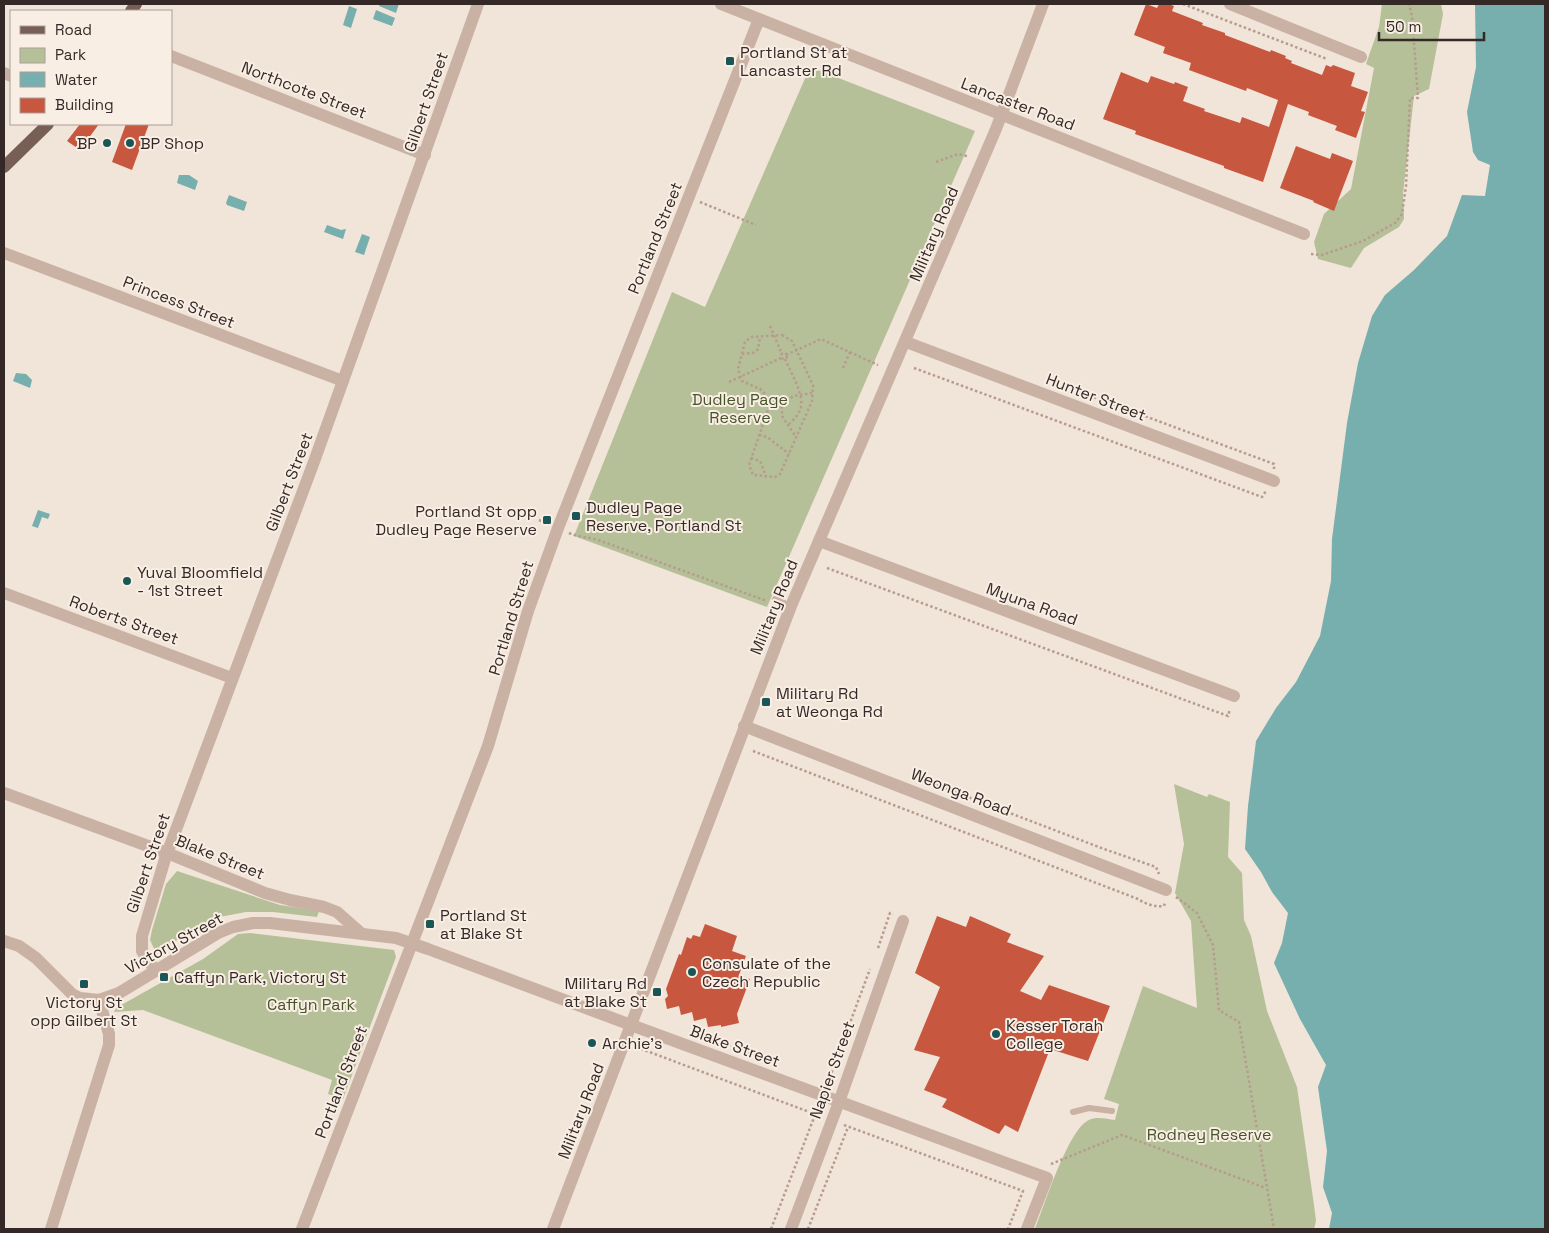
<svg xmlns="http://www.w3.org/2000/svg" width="1549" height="1233" font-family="'Space Grotesk',sans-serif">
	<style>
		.green { fill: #b6c098 }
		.water { fill: #76afad }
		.building { fill: #c8573f }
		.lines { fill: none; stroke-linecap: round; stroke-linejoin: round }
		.path { stroke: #b59c8e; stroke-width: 2.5; stroke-dasharray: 2.5 2.5; stroke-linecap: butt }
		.service { stroke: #c9b2a4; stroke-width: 6 }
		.minor { stroke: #c9b2a4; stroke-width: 12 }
		.tertiary { stroke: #c9b2a4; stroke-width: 12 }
		.primary { stroke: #775f56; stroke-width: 12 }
		.poi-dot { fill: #1b5656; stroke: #f9eee4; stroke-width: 2 }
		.labels { text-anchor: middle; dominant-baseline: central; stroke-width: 4; stroke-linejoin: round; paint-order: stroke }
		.poi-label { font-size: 16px; fill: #342926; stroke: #f9eee4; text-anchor: start }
		.street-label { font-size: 16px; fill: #342926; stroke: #f9eee4 }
		.park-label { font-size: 16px; fill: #475329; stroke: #f9eee4 }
	</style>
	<rect width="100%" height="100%" fill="#f1e4d8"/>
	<g class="green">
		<path d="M1382,4H1441L1443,14L1429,89L1414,96L1403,194L1404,219L1399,227L1364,248L1351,268L1318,259L1314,242L1324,214L1351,189L1374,68L1366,64L1379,27Z"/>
		<path d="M810,67L975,131L767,607L574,536L672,292L705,307Z"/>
		<path d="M1174,784L1207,797L1209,794L1230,802L1228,857L1242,873L1244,920L1251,936L1267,1011L1297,1087L1314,1205L1316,1221L1314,1229H1035C1044,1207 1068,1129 1089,1120C1097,1116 1107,1119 1115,1120L1119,1104L1104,1099L1143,986L1197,1008L1191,921L1175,893L1184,844Z"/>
		<path d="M177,871L280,905L319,911L317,917L273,912H246L214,918L156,953L150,940L152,930L166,884Z"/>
		<path d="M250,933L394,950L396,957L343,1099L328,1094L332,1080L143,1010L114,1012L116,1008L203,959L238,934Z"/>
	</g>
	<g class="water">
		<path d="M380,4H399L396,13L379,6Z"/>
		<path d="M1475,4H1545V1229H1329L1332,1213L1323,1187L1327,1151L1318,1087L1326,1065L1300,1019L1274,963L1282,943L1288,913L1272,892L1261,872L1245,849L1248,806L1256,741L1276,708L1296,682L1320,636L1331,581L1332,539L1347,423L1358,363L1372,316L1385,295L1414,270L1447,236L1462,195L1485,196L1490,165L1478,160L1473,152L1467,112L1476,67Z"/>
		<path d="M349,6L357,9L351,28L343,25Z"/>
		<path d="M376,10L395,18L392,26L373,19Z"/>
		<path d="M179,175H189L198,181L195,190L177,183Z"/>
		<path d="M229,195L247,202L244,211L227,205L226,203Z"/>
		<path d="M327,225L341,230L346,229L343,239L324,232Z"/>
		<path d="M362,234L370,237L364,255L355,252Z"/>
		<path d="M16,373L26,374L32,380L30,388L13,381Z"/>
		<path d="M38,510L50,514L48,519L42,517L38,528L32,526Z"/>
	</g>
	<g class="building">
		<path d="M1146,4L1157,8L1159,4H1168L1174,6L1172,11L1203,23L1202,25L1225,33V35L1270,52L1271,50L1286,56L1285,58L1292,61L1291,63L1322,75L1326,65L1331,67L1333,65L1355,73L1351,86L1368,92L1361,111L1365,112L1356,138L1335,130L1337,126L1308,115L1309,112L1288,104L1263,182L1224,168V166L1135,134L1136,131L1103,119L1121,72L1148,83L1151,76L1174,84L1175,82L1188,87L1183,101L1205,109L1204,111L1240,123L1242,117L1269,127L1278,100L1247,88L1246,91L1189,70L1191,63L1163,53L1165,47L1134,35Z"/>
		<path d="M80,124H99L80,150L67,141Z"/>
		<path d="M126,124H149L132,170L112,162Z"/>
		<path d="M1296,146L1330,159L1332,153L1353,161L1334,211L1313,202L1314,201L1280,188Z"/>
		<path d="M937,916L966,927L970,916L1011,934L1007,942L1044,956L1020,991L1041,1000L1049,985L1110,1006L1088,1061L1050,1049L1018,1132L1005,1125L999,1134L942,1107L947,1099L924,1090L940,1057L914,1050L940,987L915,973Z"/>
		<path d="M705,924L737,936L732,951L746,956L739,975L750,979L737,1014L739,1023L721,1027V1025L708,1027L706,1018L694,1021L692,1012L681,1015L679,1006L667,1009L665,999L668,996L666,989L679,954L681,955L687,937L691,939L693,935L700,937Z"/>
	</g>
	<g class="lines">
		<g class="path">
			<path d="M1183,4L1327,59"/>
			<path d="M936,162L958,154L967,156"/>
			<path d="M700,202L756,225"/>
			<path d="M1311,254L1322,255L1363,241L1395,223L1402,214L1406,186L1410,98H1418L1412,16L1409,4"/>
			<path d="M770,326L782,354"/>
			<path d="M782,335L792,341L813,385L812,401L780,474L775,477L753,475L749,465L769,407L766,395L760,389L742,381L738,369L745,342L751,337Z"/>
			<circle cx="784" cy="356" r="3"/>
			<path d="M742,354L753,353L758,349L760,337"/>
			<path d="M786,355L821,339L878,365"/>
			<path d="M785,359C790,371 806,397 800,410C798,416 792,421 788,425"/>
			<path d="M843,368L850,352"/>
			<path d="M914,368L1262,497L1266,491"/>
			<path d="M729,382L781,358"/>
			<path d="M1061,385L1274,464V469"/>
			<path d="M782,406V416L796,437"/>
			<path d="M769,407L782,406L793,396L812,393"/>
			<path d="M759,435L767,437L789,454"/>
			<path d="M751,458L760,461L766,476"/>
			<path d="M539,520L546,523"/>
			<path d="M569,533C578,537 588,537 598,540L767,601"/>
			<path d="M827,568L1228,716L1230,709"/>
			<path d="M753,751L1138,899C1146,904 1154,907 1164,906L1165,903"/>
			<path d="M913,776L1104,849L1156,867L1159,874"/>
			<path d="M1176,897L1197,913L1213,945L1219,1010L1239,1022L1274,1229"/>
			<path d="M878,948L890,913L893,914"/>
			<path d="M728,1045L769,1060"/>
			<path d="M636,1047L820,1116"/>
			<path d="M828,1082L870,969"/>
			<path d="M844,1125L1023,1191L1008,1229"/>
			<path d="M1051,1164L1122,1135L1266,1188"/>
			<path d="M771,1229L815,1115"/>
			<path d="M808,1229L848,1127"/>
		</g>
		<g class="service">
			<path d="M775,599L791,606"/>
			<path d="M1073,1112L1089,1108L1112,1111"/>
		</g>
		<g class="minor">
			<path d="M721,4L1304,234"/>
			<path d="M1230,4L1361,57"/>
			<path d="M171,56L425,155"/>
			<path d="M4,73L11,76"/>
			<path d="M4,253L343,381"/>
			<path d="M906,342L1274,481"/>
			<path d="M819,541L1234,696"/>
			<path d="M4,593L232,678"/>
			<path d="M744,726L1166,890"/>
			<path d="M4,793L167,853L265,893L290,900L324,907L337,912L362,934"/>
			<path d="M155,970L142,951V936L165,859L315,459L478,4"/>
			<path d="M631,1025L1047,1178L1027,1229"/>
			<path d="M302,1229L488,746L528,611L558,528L759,19"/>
			<path d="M791,1229L839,1102L903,921"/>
		</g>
		<g class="tertiary">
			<path d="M4,941L19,946L36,958L72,994L80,998L99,1000L119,993L218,933L233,927L253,923H270L396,938L428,949L631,1025"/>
			<path d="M51,1229L109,1045V1034L99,1000"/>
			<path d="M553,1229L791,606L996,129L1043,4"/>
		</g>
		<g class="primary">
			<path d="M131,11L136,4"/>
			<path d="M4,167L48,124"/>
		</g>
	</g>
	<g class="poi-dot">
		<rect x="725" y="56" width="10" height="10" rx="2.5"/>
		<circle cx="107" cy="143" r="5"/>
		<circle cx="130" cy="143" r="5"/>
		<rect x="571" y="511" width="10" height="10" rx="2.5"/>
		<rect x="542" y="515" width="10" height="10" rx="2.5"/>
		<circle cx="127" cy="581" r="5"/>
		<rect x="761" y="697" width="10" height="10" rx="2.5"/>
		<rect x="425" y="919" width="10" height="10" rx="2.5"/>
		<circle cx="692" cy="972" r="5"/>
		<rect x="159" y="972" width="10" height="10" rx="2.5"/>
		<rect x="79" y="979" width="10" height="10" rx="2.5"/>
		<rect x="652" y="987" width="10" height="10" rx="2.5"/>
		<circle cx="996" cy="1034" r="5"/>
		<circle cx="592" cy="1043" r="5"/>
	</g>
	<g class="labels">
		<g class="poi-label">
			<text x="740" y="52">Portland St at<tspan x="740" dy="18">Lancaster Rd</tspan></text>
			<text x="97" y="143" text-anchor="end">BP</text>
			<text x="140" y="143">BP Shop</text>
			<text x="586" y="507">Dudley Page<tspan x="586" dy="18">Reserve, Portland St</tspan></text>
			<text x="537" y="511" text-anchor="end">Portland St opp<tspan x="537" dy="18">Dudley Page Reserve</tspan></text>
			<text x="137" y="572">Yuval Bloomfield<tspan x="137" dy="18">- 1st Street</tspan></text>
			<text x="776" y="693">Military Rd<tspan x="776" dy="18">at Weonga Rd</tspan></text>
			<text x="440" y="915">Portland St<tspan x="440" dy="18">at Blake St</tspan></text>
			<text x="702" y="963">Consulate of the<tspan x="702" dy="18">Czech Republic</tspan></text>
			<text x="174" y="977">Caffyn Park, Victory St</text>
			<text x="647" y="983" text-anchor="end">Military Rd<tspan x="647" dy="18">at Blake St</tspan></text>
			<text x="84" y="1002" text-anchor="middle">Victory St<tspan x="84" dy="18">opp Gilbert St</tspan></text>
			<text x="1006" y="1025">Kesser Torah<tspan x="1006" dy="18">College</tspan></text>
			<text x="602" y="1043">Archie's</text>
		</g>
		<g class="street-label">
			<text transform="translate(304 90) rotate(21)">Northcote Street</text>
			<text transform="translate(426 102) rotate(-71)">Gilbert Street</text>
			<text transform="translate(1018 104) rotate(21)">Lancaster Road</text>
			<text transform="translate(934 234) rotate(-67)">Military Road</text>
			<text transform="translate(655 238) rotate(-68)">Portland Street</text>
			<text transform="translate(179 302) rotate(21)">Princess Street</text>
			<text transform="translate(1096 397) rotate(21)">Hunter Street</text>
			<text transform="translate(289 482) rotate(-69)">Gilbert Street</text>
			<text transform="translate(1032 604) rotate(20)">Myuna Road</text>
			<text transform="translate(774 607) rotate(-68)">Military Road</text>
			<text transform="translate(511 618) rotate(-73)">Portland Street</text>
			<text transform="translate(124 620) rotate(20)">Roberts Street</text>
			<text transform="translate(961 792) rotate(21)">Weonga Road</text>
			<text transform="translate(220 857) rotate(22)">Blake Street</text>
			<text transform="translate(148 863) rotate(-71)">Gilbert Street</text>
			<text transform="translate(174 943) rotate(-29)">Victory Street</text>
			<text transform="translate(735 1046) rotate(20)">Blake Street</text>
			<text transform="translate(832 1070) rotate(-70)">Napier Street</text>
			<text transform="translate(341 1082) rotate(-69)">Portland Street</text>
			<text transform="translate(581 1111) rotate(-69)">Military Road</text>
		</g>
		<g class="park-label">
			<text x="740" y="399">Dudley Page<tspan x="740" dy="18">Reserve</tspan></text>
			<text x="311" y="1004">Caffyn Park</text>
			<text x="1209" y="1134">Rodney Reserve</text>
		</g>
	</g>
	<rect width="1549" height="1233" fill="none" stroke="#342926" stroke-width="10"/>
	<rect x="10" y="10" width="162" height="115" fill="#f9eee4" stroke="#aa9f98"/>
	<rect x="20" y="26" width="25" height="8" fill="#775f56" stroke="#aa9f98"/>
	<text x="55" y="35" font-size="15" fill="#342926">Road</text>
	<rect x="20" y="48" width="25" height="15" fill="#b6c098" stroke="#aa9f98"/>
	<text x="55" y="60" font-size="15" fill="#342926">Park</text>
	<rect x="20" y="72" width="25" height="15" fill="#76afad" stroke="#aa9f98"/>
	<text x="55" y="85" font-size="15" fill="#342926">Water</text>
	<rect x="20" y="98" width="25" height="15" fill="#c8573f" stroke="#aa9f98"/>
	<text x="55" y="110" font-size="15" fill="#342926">Building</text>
	<path d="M1379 32v8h105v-8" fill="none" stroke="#342926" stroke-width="2.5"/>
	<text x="1386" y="32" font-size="15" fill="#342926" stroke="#f9eee4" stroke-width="4" paint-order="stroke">50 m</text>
</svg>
